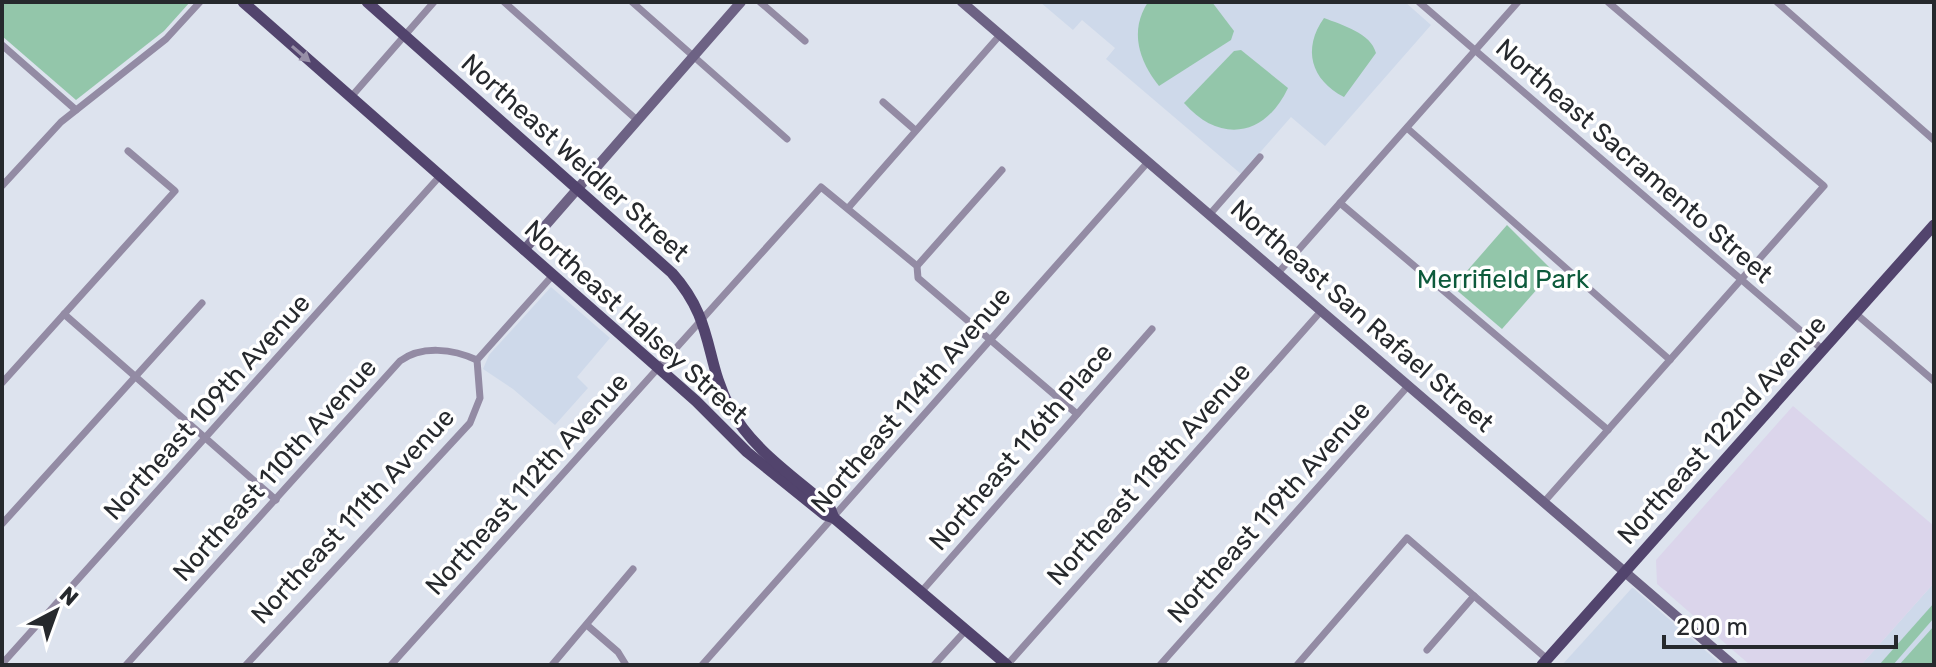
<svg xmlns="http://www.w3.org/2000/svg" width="1936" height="667" font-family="Rubik,sans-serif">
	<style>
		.built { fill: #ced9ea }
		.industrial { fill: #dbd5eb }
		.green { fill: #93c6aa }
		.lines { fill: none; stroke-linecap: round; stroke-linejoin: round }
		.street { stroke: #938ba4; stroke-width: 7 }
		.secondary { stroke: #6d6284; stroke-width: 10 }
		.primary { stroke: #52446d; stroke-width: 11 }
		.oneway { fill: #978fa7 }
		.labels { text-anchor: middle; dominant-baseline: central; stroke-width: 7; stroke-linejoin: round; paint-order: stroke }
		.street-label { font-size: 26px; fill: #26292d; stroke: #fff }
		.park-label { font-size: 26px; fill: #0d5b3c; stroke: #fff }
	</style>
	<rect width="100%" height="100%" fill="#dde3ee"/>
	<g class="built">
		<path d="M1040,2H1405L1431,25L1325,146L1291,117L1241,174L1106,59L1115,48L1082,20L1073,30Z"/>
		<path d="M551,287L610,338L577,377L588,388L555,425L513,389L483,369L489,355Z"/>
		<path d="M1934,583V665H1861Z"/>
		<path d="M1632,588H1633L1722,665H1562Z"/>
	</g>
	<path class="industrial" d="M1793,406L1934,526V583L1861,665H1750L1657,584L1656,560Z"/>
	<g class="green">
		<path d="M2,2H190L164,31L76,100L2,36Z"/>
		<path d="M1148,2H1212L1234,31L1231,40L1159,86C1139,61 1129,31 1148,2Z"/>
		<path d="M1324,18C1342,25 1371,33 1376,53L1344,97C1311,80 1302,49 1324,18Z"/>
		<path d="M1241,50L1288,88C1265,137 1220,144 1184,103L1234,51Z"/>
		<path d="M1507,225L1553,271L1502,329L1453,287Z"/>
		<path d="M1934,603V618L1893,665H1879Z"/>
		<path d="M1934,626V665H1899Z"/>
	</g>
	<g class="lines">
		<g class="street">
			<path d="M504,2L637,120"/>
			<path d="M632,2L787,139"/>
			<path d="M760,2L805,41"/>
			<path d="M1419,2L1823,350"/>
			<path d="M1777,2L1934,140"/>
			<path d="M2,45L76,110"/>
			<path d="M351,97L434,2"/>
			<path d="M883,102L915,130"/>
			<path d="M1407,128L1670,360"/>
			<path d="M2,186L61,122L166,39L200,2"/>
			<path d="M1340,203L1608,430"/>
			<path d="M849,207L1000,35"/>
			<path d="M1210,214L1260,157"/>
			<path d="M917,266L1002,170"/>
			<path d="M1278,273L1518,2"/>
			<path d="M1855,313L1934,381"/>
			<path d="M64,314L276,500"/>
			<path d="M2,383L175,191L128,151"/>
			<path d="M1544,502L1824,186L1608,2"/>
			<path d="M2,524L202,303"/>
			<path d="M921,592L1152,329"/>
			<path d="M588,626L618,652L626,665"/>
			<path d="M1427,650L1474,596"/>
			<path d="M2,664L440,176"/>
			<path d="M126,665L400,361C422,345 453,349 477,360"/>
			<path d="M246,665L470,423L480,398L477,360L553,275"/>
			<path d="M391,665L821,187L917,266L918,278L1077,414"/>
			<path d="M552,665L633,569"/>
			<path d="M702,665L1148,162"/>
			<path d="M934,665L966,630"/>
			<path d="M1007,665L1322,310"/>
			<path d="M1160,665L1409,385"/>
			<path d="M1297,665L1407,538L1547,659"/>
		</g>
		<g class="secondary">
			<path d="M962,2L1733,665"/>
			<path d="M524,250L741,2"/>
		</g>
		<g class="primary">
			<path d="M243,2L696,401L747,452L825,515L834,518L1007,665"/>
			<path d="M367,2L672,273C715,321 704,359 730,408C752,450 795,477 830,508L834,518"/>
			<path d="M1542,665L1934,225"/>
		</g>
	</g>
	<defs><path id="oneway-solid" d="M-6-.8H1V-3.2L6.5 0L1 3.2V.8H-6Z" transform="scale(2)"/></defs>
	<use class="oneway" href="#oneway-solid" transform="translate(301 54) rotate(41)"/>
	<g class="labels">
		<g class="street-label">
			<text transform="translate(575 158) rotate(42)">Northeast Weidler Street</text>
			<text transform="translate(1634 161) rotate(41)">Northeast Sacramento Street</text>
			<text transform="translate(1362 316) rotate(41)">Northeast San Rafael Street</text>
			<text transform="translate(636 322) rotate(42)">Northeast Halsey Street</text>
			<text transform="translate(911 400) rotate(-49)">Northeast 114th Avenue</text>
			<text transform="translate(207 407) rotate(-48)">Northeast 109th Avenue</text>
			<text transform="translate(1722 430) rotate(-48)">Northeast 122nd Avenue</text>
			<text transform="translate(1021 447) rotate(-49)">Northeast 116th Place</text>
			<text transform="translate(275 470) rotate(-48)">Northeast 110th Avenue</text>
			<text transform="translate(1149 474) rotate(-48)">Northeast 118th Avenue</text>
			<text transform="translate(527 484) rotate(-48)">Northeast 112th Avenue</text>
			<text transform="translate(1269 512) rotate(-48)">Northeast 119th Avenue</text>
			<text transform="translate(353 516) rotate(-47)">Northeast 111th Avenue</text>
		</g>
		<g class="park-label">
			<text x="1503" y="279">Merrifield Park</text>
		</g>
	</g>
	<rect width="1936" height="667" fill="none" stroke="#26292d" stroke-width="8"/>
	<g transform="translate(56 611) rotate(41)" stroke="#ffffff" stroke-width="6" paint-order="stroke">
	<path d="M0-6L14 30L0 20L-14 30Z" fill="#26292d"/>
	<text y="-12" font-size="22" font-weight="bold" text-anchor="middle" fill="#26292d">N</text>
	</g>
	<path d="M1664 635v12h232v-12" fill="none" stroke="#26292d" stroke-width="4"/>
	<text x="1676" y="635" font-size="24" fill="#26292d" stroke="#ffffff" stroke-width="6" paint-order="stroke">200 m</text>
</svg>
